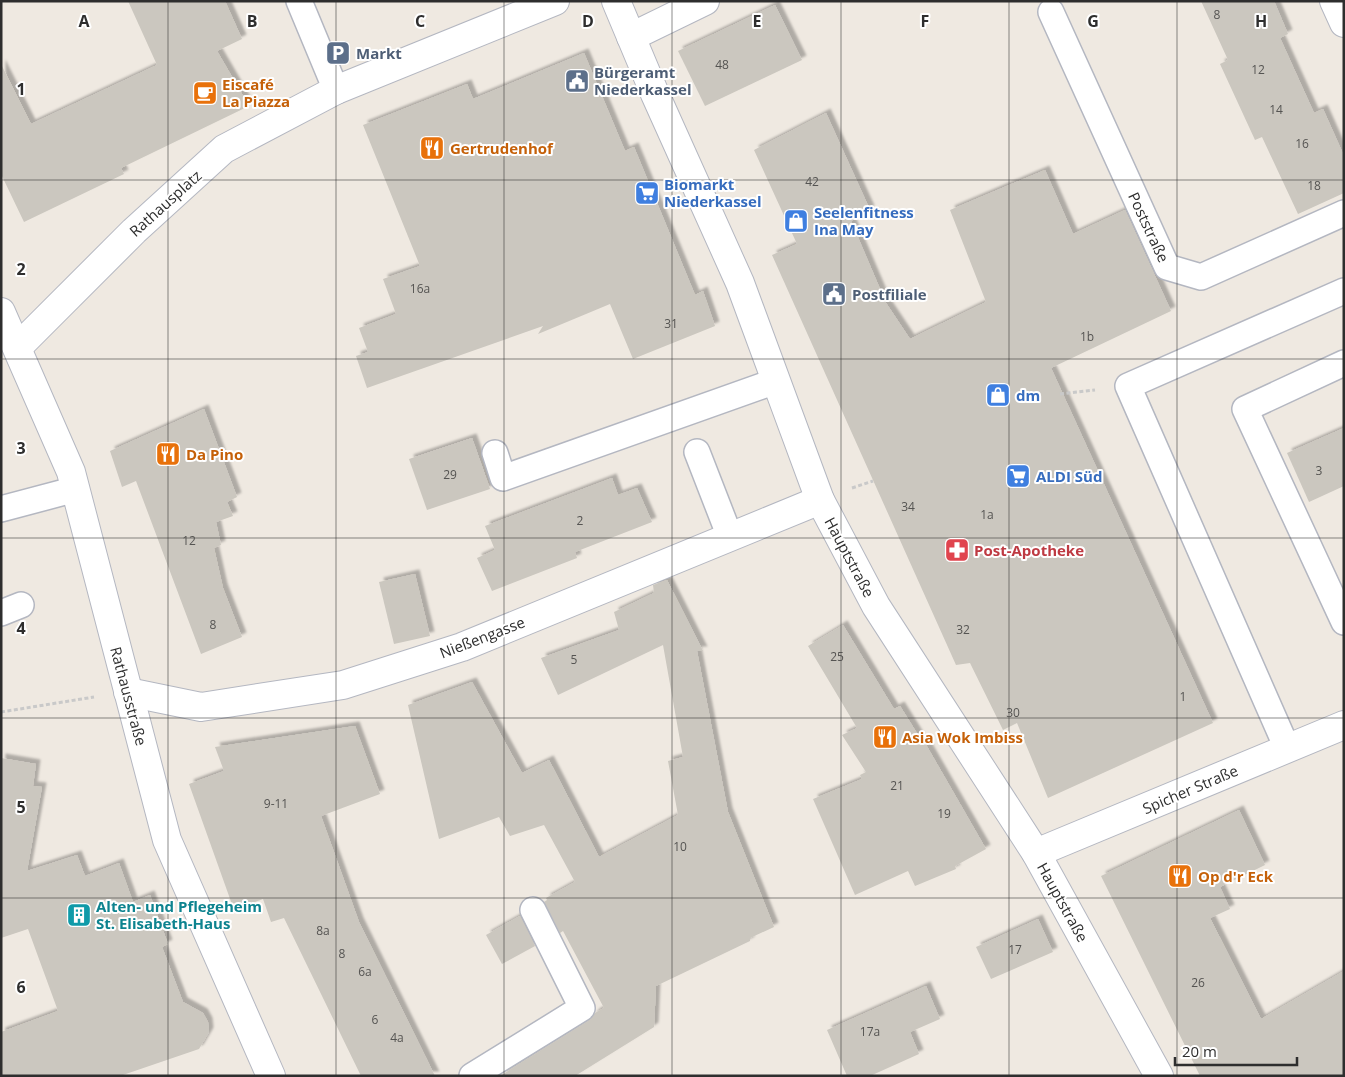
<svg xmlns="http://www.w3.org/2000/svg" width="1345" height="1077" font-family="'Open Sans',sans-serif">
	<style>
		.building { fill: #cbc7bf; filter: url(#shadow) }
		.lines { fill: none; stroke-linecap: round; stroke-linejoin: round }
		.service-casing { stroke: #b4b7c1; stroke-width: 28 }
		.pedestrian-casing { stroke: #b4b7c1; stroke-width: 30 }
		.minor-casing { stroke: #b4b7c1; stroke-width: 30 }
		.tertiary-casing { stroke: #b4b7c1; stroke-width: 30 }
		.path { stroke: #c9c9c9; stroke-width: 3; stroke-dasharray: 4 2.5; stroke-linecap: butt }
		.service { stroke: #fff; stroke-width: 25 }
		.pedestrian { stroke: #fff; stroke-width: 28 }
		.minor { stroke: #fff; stroke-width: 28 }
		.tertiary { stroke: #fff; stroke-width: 28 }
		.grid { fill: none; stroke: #2e2e2e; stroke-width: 1; stroke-opacity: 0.55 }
		.labels { text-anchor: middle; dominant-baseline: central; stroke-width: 4; stroke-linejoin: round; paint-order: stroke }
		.number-label { font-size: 12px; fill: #555452 }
		.service-label { font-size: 15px; font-weight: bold; fill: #4e5e75; stroke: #fff; text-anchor: start }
		.food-label { font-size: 15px; font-weight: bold; fill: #c56008; stroke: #fff; text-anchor: start }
		.shop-label { font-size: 15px; font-weight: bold; fill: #366cbe; stroke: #fff; text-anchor: start }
		.street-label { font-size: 15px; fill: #2e2e2e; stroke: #fff }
		.health-label { font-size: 15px; font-weight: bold; fill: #be3a42; stroke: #fff; text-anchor: start }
		.culture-label { font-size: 15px; font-weight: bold; fill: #0d838f; stroke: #fff; text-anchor: start }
		.grid-label { font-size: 16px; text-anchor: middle; font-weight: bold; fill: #2e2e2e; stroke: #fff; stroke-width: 4; stroke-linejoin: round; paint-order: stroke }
	</style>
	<defs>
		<filter id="shadow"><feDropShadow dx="4.5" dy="-4.5" stdDeviation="1" flood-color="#0004"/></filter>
	</defs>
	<rect width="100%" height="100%" fill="#efe9e1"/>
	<g class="building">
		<path d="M128,1H225L242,39L217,51L249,106L121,168L124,174L24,222L1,174V64L31,124L157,65Z"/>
		<path d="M1201,1H1274L1288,34L1280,38L1314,113L1323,109L1344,156V193L1298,214L1262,137L1255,140L1220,64L1228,60Z"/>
		<path d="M775,5L802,60L705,106L678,51Z"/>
		<path d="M584,53L625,151L634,147L695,295L703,291L715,326L633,359L610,304L538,334L543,326L367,388L356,356L368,352L359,328L396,314L383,279L420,266L363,125L467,84L473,99Z"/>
		<path d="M826,113L870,210L851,221L886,303L910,339L986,302L950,210L1045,170L1073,234L1125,210L1171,311L1051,368L1213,723L1048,798L1017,723L1003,730L970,663L956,665L772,255L797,244L754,150Z"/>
		<path d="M204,409L237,497L227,502L233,516L216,522L221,545L214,548L223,588L242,637L201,654L136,481L122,487L110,451Z"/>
		<path d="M1344,428V486L1309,502L1287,453Z"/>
		<path d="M472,438L490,489L427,510L409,459Z"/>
		<path d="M612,478L618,495L637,488L652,522L575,552L577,558L492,591L477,558L495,550L485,526Z"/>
		<path d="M415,574L430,636L394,644L379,582Z"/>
		<path d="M667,580L703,651H697L728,812L774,927L750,938V941L656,986L654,1027L575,1076H500L590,1020L595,1013L604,1008L563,931L560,933L544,902L547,900L546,898L575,882L544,825L510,836L499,817L439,839L408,705L472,682L522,773L549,760L599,857L678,815L668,761L683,757L663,645L558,695L541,658L619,630L614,612L654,593L653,585Z"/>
		<path d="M843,625L894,709L900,706L923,743H925L986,849L955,866L956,869L915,886L908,871L855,895L813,799L862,779L860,775L866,772L842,735L857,728L808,646Z"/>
		<path d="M355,726L380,794L321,816L359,922L435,1076H361L284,918L271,922L263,899L234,910L189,784L224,771L215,747Z"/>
		<path d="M1,758L36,764L33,786L42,787L27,871L77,855L85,876L119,863L133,902L150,895L168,944L162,947L183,1002L203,1013L208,1022L209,1032L199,1049L120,1076H1V1032L58,1011L28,929L1,938Z"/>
		<path d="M1239,810L1265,865L1220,887L1230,909L1210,918L1261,1019L1344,971V1076H1200L1101,876Z"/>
		<path d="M520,916L535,946L502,964L486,935Z"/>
		<path d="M1038,919L1053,952L991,979L976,947Z"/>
		<path d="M926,986L940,1019L910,1032L919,1054L870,1076H847L827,1030Z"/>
	</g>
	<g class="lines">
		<defs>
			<g id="service">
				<path d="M299,1L336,90"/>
				<path d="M1051,12L1167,267L1201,277L1344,213"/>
				<path d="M1344,363L1245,409L1344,622"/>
				<path d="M697,452L730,537"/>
				<path d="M495,453L503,478L776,381"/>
				<path d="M1,509L76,489"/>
				<path d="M1,613L21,605"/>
				<path d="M1287,748L1128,386L1344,291"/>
				<path d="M472,1076L582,1008L533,910"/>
			</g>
			<g id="pedestrian">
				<path d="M631,37L705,1"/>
				<path d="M18,347L134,231L224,149L336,90"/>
			</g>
			<g id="minor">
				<path d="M1334,1L1344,23"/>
				<path d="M336,90L555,1"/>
				<path d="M1,312L71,472L167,840L271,1076"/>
				<path d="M128,692L201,707L343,685L462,647L820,500"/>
			</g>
			<g id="tertiary">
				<path d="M616,1L655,94L740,283L820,500L876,606L1036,853L1159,1076"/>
				<path d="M1036,853L1344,725"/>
			</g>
		</defs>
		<use href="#service" class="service-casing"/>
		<use href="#pedestrian" class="pedestrian-casing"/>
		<use href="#minor" class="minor-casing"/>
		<use href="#tertiary" class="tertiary-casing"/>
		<g class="path">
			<path d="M1060,394L1095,390"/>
			<path d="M852,488L873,481"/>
			<path d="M1,712L94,697"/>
		</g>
		<use href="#service" class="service"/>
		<use href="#pedestrian" class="pedestrian"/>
		<use href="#minor" class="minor"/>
		<use href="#tertiary" class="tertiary"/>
	</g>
	<path class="grid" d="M168,1V1076M336,1V1076M504,1V1076M672,1V1076M841,1V1076M1009,1V1076M1177,1V1076M1,180H1344M1,359H1344M1,538H1344M1,718H1344M1,898H1344"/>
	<defs>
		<symbol id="parking-square" viewBox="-11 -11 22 22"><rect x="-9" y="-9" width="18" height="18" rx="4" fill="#5c6f8a" stroke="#fff"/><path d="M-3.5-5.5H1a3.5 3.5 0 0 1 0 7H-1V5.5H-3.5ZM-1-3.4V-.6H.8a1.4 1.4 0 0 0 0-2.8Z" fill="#fff"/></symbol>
		<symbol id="civic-square" viewBox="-11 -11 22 22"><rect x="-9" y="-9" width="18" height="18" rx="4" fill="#5c6f8a" stroke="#fff"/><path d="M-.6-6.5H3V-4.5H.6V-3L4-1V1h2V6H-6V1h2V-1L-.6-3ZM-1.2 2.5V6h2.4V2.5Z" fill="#fff"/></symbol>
		<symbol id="cafe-square" viewBox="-11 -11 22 22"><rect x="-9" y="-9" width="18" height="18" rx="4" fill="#e8710a" stroke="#fff"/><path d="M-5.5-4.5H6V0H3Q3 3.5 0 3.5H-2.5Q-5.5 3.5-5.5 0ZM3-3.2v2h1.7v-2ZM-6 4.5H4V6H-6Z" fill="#fff"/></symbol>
		<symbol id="restaurant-square" viewBox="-11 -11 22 22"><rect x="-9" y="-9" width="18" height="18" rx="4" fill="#e8710a" stroke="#fff"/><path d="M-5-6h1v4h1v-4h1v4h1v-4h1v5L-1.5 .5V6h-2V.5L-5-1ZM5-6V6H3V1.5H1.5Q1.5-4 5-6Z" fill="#fff"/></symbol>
		<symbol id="supermarket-square" viewBox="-11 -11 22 22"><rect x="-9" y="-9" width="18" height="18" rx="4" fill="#3f7fe0" stroke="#fff"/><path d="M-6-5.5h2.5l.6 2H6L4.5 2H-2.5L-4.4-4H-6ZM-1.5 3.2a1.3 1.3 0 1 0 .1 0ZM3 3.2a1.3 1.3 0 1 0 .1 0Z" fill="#fff"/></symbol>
		<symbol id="shop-square" viewBox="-11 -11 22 22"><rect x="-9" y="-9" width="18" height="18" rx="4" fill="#3f7fe0" stroke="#fff"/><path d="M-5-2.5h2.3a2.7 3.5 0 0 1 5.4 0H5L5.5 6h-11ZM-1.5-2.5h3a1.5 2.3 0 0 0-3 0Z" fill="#fff"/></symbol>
		<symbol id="pharmacy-square" viewBox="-11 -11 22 22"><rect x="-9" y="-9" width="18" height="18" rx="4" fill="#e0444e" stroke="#fff"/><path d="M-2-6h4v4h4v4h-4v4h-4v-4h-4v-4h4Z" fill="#fff"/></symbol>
		<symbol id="building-square" viewBox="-11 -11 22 22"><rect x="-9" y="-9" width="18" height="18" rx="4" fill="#0f9aa8" stroke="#fff"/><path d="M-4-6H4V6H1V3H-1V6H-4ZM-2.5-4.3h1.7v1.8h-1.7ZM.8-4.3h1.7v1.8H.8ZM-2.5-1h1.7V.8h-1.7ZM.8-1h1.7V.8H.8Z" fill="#fff"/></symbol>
	</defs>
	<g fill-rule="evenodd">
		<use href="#parking-square" x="324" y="39" width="28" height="28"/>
		<use href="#civic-square" x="563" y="67" width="28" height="28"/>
		<use href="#cafe-square" x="191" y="79" width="28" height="28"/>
		<use href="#restaurant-square" x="418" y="134" width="28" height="28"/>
		<use href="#supermarket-square" x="633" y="179" width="28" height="28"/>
		<use href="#shop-square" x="782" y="207" width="28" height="28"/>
		<use href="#civic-square" x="820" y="280" width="28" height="28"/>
		<use href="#shop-square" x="984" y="381" width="28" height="28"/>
		<use href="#restaurant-square" x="154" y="440" width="28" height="28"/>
		<use href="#supermarket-square" x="1004" y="462" width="28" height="28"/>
		<use href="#pharmacy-square" x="943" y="536" width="28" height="28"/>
		<use href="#restaurant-square" x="871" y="723" width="28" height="28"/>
		<use href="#restaurant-square" x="1166" y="862" width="28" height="28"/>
		<use href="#building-square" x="65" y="901" width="28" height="28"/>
	</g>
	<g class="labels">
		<g class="number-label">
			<text x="1217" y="14">8</text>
			<text x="722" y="64">48</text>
			<text x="1258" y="69">12</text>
			<text x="1276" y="109">14</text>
			<text x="1302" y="143">16</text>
			<text x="812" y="181">42</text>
			<text x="1314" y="185">18</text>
			<text x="420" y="288">16a</text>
			<text x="671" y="323">31</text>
			<text x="1087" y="336">1b</text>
			<text x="1319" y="470">3</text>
			<text x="450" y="474">29</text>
			<text x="908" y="506">34</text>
			<text x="987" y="514">1a</text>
			<text x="580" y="520">2</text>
			<text x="189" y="540">12</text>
			<text x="213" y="624">8</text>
			<text x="963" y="629">32</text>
			<text x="837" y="656">25</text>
			<text x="574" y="659">5</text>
			<text x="1183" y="696">1</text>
			<text x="1013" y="712">30</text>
			<text x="897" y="785">21</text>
			<text x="276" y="803">9-11</text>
			<text x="944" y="813">19</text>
			<text x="680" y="846">10</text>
			<text x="323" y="930">8a</text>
			<text x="1015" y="949">17</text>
			<text x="342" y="953">8</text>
			<text x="365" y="971">6a</text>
			<text x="1198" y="982">26</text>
			<text x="375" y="1019">6</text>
			<text x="870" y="1031">17a</text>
			<text x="397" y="1037">4a</text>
		</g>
		<g class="service-label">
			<text x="356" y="53">Markt</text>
			<text x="594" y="72">Bürgeramt<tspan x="594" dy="17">Niederkassel</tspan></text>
			<text x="852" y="294">Postfiliale</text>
		</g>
		<g class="food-label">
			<text x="222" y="84">Eiscafé<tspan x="222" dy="17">La Piazza</tspan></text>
			<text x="450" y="148">Gertrudenhof</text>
			<text x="186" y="454">Da Pino</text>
			<text x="902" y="737">Asia Wok Imbiss</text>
			<text x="1198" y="876">Op d'r Eck</text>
		</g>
		<g class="shop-label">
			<text x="664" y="184">Biomarkt<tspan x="664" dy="17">Niederkassel</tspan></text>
			<text x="814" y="212">Seelenfitness<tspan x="814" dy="17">Ina May</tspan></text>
			<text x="1016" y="395">dm</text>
			<text x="1036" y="476">ALDI Süd</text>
		</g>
		<g class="street-label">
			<text transform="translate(165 203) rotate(-42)">Rathausplatz</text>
			<text transform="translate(1149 227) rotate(65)">Poststraße</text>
			<text transform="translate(850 557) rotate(62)">Hauptstraße</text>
			<text transform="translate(482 637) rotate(-21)">Nießengasse</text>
			<text transform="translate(129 696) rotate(75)">Rathausstraße</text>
			<text transform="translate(1190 789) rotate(-23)">Spicher Straße</text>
			<text transform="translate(1063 902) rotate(61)">Hauptstraße</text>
		</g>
		<g class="health-label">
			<text x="974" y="550">Post-Apotheke</text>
		</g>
		<g class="culture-label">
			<text x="96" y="906">Alten- und Pflegeheim<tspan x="96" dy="17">St. Elisabeth-Haus</tspan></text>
		</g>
	</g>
	<g class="grid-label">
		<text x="84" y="27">A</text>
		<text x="252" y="27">B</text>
		<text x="420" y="27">C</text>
		<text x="588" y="27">D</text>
		<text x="757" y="27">E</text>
		<text x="925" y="27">F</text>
		<text x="1093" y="27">G</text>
		<text x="1261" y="27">H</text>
		<text x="21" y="95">1</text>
		<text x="21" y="275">2</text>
		<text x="21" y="454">3</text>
		<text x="21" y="634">4</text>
		<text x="21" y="813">5</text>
		<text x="21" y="993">6</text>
	</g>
	<rect width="1345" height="1077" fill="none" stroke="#2e2e2e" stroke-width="5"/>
	<path d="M1175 1057v8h122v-8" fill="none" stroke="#2e2e2e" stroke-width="2.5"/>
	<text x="1182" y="1057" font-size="15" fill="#2e2e2e" stroke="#ffffff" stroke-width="4" paint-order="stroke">20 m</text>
</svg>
